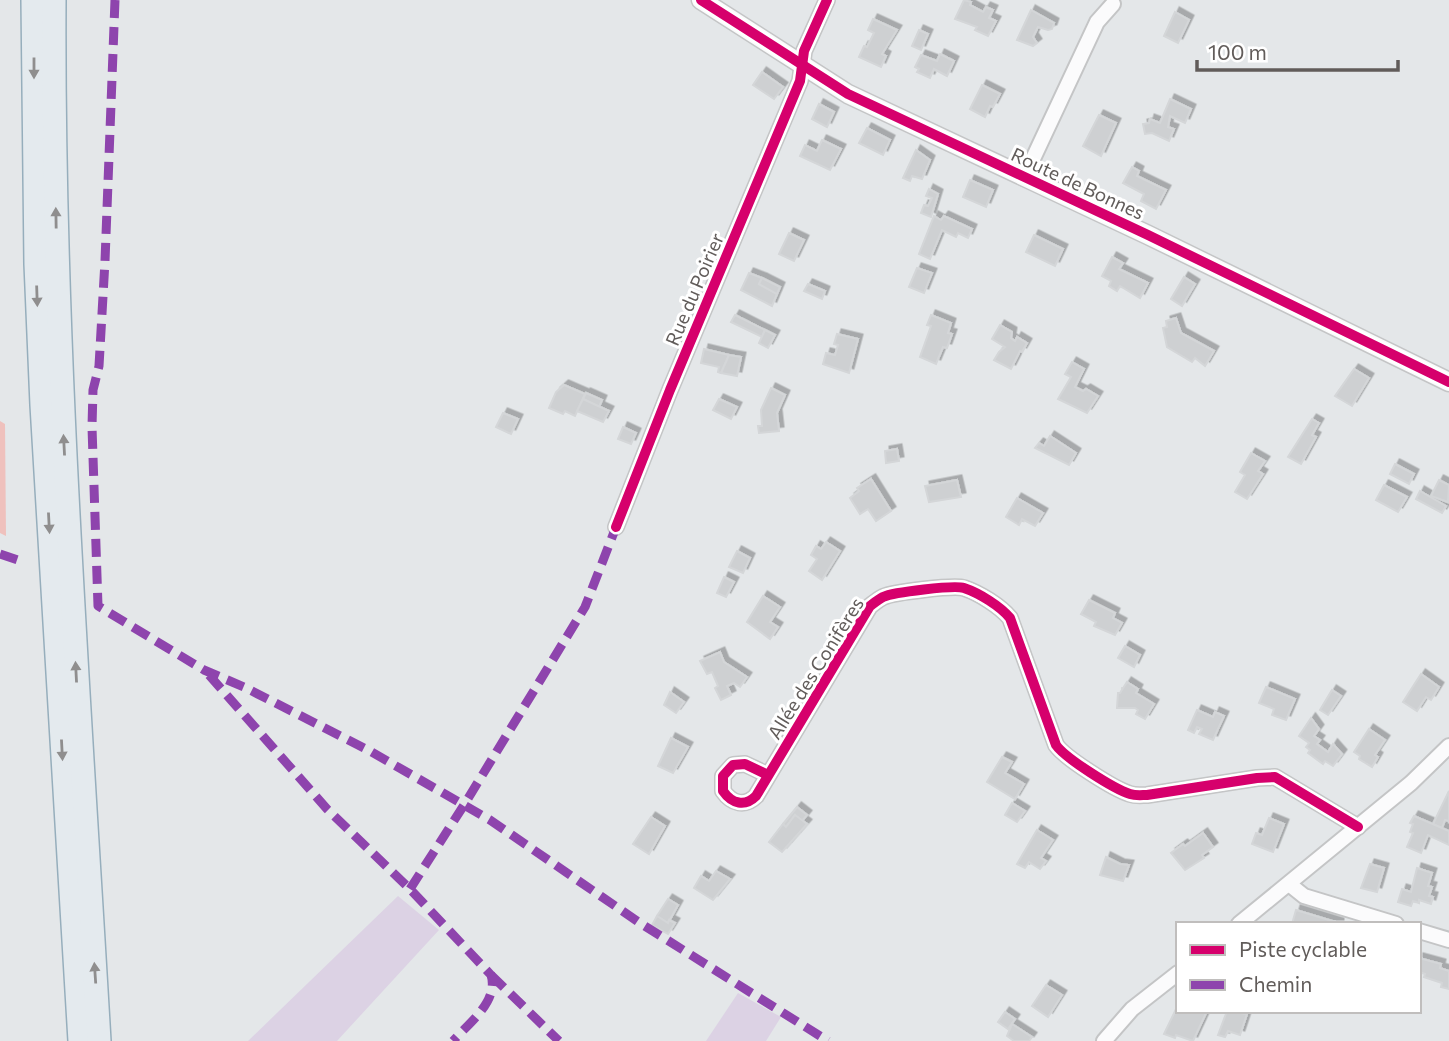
<svg xmlns="http://www.w3.org/2000/svg" width="1449" height="1041" font-family="Commissioner,sans-serif">
	<style>
		.green { fill: #dcd2e4 }
		.water { fill: #efc1bd }
		.building { fill: #ced0d2; stroke: #d4d6d8; stroke-width: 2; filter: url(#shadow) }
		.lines { fill: none; stroke-linecap: round; stroke-linejoin: round }
		.minor-casing { stroke: #c4c5c6; stroke-width: 18 }
		.tertiary-casing { stroke: #c4c5c6; stroke-width: 21 }
		.trunk-casing { stroke: #96aebc; stroke-width: 26 }
		.minor { stroke: #fbfbfc; stroke-width: 14 }
		.tertiary { stroke: #fbfbfc; stroke-width: 18 }
		.trunk { stroke: #e4eaee; stroke-width: 23 }
		.quiet { stroke: #8e44ad; stroke-width: 9; stroke-dasharray: 18 9; stroke-linecap: butt }
		.cycleway-casing { stroke: #fff; stroke-width: 15 }
		.cycleway { stroke: #d6006c; stroke-width: 10 }
		.oneway { fill: #8f8e8e }
		.labels { text-anchor: middle; dominant-baseline: central; stroke-width: 6; stroke-linejoin: round; paint-order: stroke }
		.street-label { font-size: 19px; fill: #615c5a; stroke: #fff }
	</style>
	<defs>
		<filter id="shadow"><feDropShadow dx="4.5" dy="-4.5" stdDeviation="0" flood-color="#0004"/></filter>
	</defs>
	<rect width="100%" height="100%" fill="#e4e7e9"/>
	<g class="green">
		<path d="M398,896L439,930L337,1041H248Z"/>
		<path d="M738,993L781,1017L766,1041H706Z"/>
	</g>
	<path class="water" d="M0,421L5,424L6,536L0,533Z"/>
	<g class="building">
		<path d="M964,0L971,2L970,5L983,12L986,7L993,10L989,18L996,21L988,36L975,30L977,27L955,19Z"/>
		<path d="M1031,10L1054,23L1052,29L1048,30L1038,27L1033,37L1037,43L1033,46L1017,40Z"/>
		<path d="M1175,12L1189,20L1178,43L1164,36Z"/>
		<path d="M873,19L897,30L882,54L886,56L881,67L859,57L864,46L867,47L874,33L868,30Z"/>
		<path d="M919,30L928,34L921,50L912,46Z"/>
		<path d="M940,54L954,61L947,76L934,69L930,78L917,72L919,69L915,67L921,55L937,61Z"/>
		<path d="M762,72L783,87L774,99L753,85Z"/>
		<path d="M982,85L1000,94L993,107L990,106L985,117L970,109Z"/>
		<path d="M1170,99L1191,109L1185,123L1170,116L1168,127L1174,129L1169,141L1152,133L1145,134L1143,124L1149,123L1150,119L1160,123Z"/>
		<path d="M819,104L834,112L827,127L812,119Z"/>
		<path d="M1099,115L1116,123L1101,156L1083,146Z"/>
		<path d="M867,128L890,140L883,155L859,143Z"/>
		<path d="M822,140L841,149L830,170L800,156L805,145L817,151Z"/>
		<path d="M916,150L930,160L922,179L912,176L910,181L903,178Z"/>
		<path d="M1132,167L1139,171L1137,176L1166,190L1156,209L1141,201L1144,194L1123,183Z"/>
		<path d="M970,180L993,190L986,207L963,197Z"/>
		<path d="M929,189L938,194L931,217L921,213L924,205L928,206L932,198L926,196Z"/>
		<path d="M934,216L941,220L944,216L972,229L968,238L958,233L956,237L942,230L930,259L919,254Z"/>
		<path d="M789,233L804,240L794,261L779,254Z"/>
		<path d="M1034,235L1063,249L1055,266L1026,252Z"/>
		<path d="M1112,257L1123,263L1119,269L1148,283L1140,298L1120,286L1117,291L1109,286L1111,281L1102,276Z"/>
		<path d="M917,268L932,273L924,293L909,287Z"/>
		<path d="M749,273L762,278L759,284L777,294L772,306L741,290Z"/>
		<path d="M1184,277L1195,284L1182,306L1171,299Z"/>
		<path d="M762,278L780,287L777,294L759,284Z"/>
		<path d="M808,284L825,291L822,299L804,291Z"/>
		<path d="M735,315L765,330L762,337L731,322Z"/>
		<path d="M931,315L951,323L948,333L952,334L947,348L943,347L936,364L920,357L931,326L927,325Z"/>
		<path d="M1176,318L1181,333L1214,351L1205,366L1195,358L1192,362L1167,347L1163,328L1167,327L1166,321Z"/>
		<path d="M1000,325L1012,332L1011,338L1015,341L1017,337L1027,343L1022,352L1020,351L1011,369L994,360L999,352L1005,347L992,339Z"/>
		<path d="M765,330L775,335L768,348L759,343Z"/>
		<path d="M837,334L858,339L849,373L823,364L826,353L835,355L838,345L834,344Z"/>
		<path d="M704,349L729,355L721,373L718,372L719,367L701,363Z"/>
		<path d="M729,355L741,357L737,376L721,373Z"/>
		<path d="M1072,362L1084,369L1075,387L1083,391L1086,389L1098,396L1087,413L1058,399L1071,377L1065,374Z"/>
		<path d="M1354,369L1369,378L1352,406L1335,396Z"/>
		<path d="M564,385L585,394L575,416L565,411L563,414L549,408L556,392Z"/>
		<path d="M771,388L785,395L777,413L779,431L759,433L758,426H762L761,410Z"/>
		<path d="M586,393L602,400L599,407L583,399Z"/>
		<path d="M583,399L609,411L603,422L577,411Z"/>
		<path d="M719,399L737,407L731,419L713,410Z"/>
		<path d="M503,413L518,419L511,434L496,427Z"/>
		<path d="M1312,419L1319,423L1312,435L1316,437L1301,464L1288,457Z"/>
		<path d="M623,427L636,433L631,444L618,439Z"/>
		<path d="M1050,436L1076,453L1069,465L1035,448L1039,443L1044,446Z"/>
		<path d="M897,449L899,461L886,463L885,451Z"/>
		<path d="M1251,453L1265,461L1258,471L1263,474L1247,499L1235,492L1245,475L1240,472Z"/>
		<path d="M1395,464L1414,474L1409,484L1390,474Z"/>
		<path d="M871,479L891,511L876,521L868,509L860,514L850,498L859,491L857,488Z"/>
		<path d="M957,480L961,497L929,502L925,486Z"/>
		<path d="M1439,480L1449,485L1448,502L1431,496Z"/>
		<path d="M1384,485L1407,497L1398,512L1376,500Z"/>
		<path d="M1420,491L1446,506L1442,513L1416,499Z"/>
		<path d="M1017,498L1043,513L1035,526L1022,519L1019,525L1006,517Z"/>
		<path d="M826,542L840,551L822,580L809,571L817,559L811,555L816,546L821,549Z"/>
		<path d="M737,551L750,558L743,573L729,567Z"/>
		<path d="M724,577L734,582L726,597L717,593Z"/>
		<path d="M763,596L780,607L770,622L778,627L770,639L747,622Z"/>
		<path d="M1089,600L1115,613L1113,618L1122,623L1115,635L1094,626L1096,622L1081,614Z"/>
		<path d="M1125,646L1140,655L1134,667L1118,658Z"/>
		<path d="M720,652L724,662L747,677L740,687L734,683L727,686L731,695L721,700L715,688L718,686L712,672L707,674L700,661Z"/>
		<path d="M1421,674L1439,687L1431,700L1426,697L1417,711L1403,702Z"/>
		<path d="M1127,682L1138,689L1136,693L1154,704L1145,719L1136,714L1138,710L1135,708H1117L1118,693H1120Z"/>
		<path d="M1266,687L1295,699L1286,720L1272,715L1274,709L1259,703Z"/>
		<path d="M1332,690L1341,696L1328,715L1320,710Z"/>
		<path d="M670,692L684,702L676,713L664,705Z"/>
		<path d="M1197,710L1213,717L1215,712L1224,716L1213,740L1199,734L1202,729L1197,727L1194,733L1188,730Z"/>
		<path d="M1311,718L1319,729L1314,736L1320,740L1317,744L1328,752L1333,744L1342,754L1333,766L1325,761L1323,764L1308,753L1310,750L1306,747L1309,743L1299,736Z"/>
		<path d="M1369,729L1385,740L1375,755L1378,757L1372,767L1359,759L1360,756L1354,752Z"/>
		<path d="M671,738L688,747L673,773L658,766Z"/>
		<path d="M1002,757L1012,762L1005,773L1024,784L1015,799L987,782Z"/>
		<path d="M1449,791V821L1445,820L1442,828L1433,824Z"/>
		<path d="M1012,803L1025,811L1017,822L1005,815Z"/>
		<path d="M797,807L807,815L802,821L795,815L786,827L783,824Z"/>
		<path d="M795,815L807,824L782,852L769,842L783,824L786,827Z"/>
		<path d="M1414,816L1449,831V845L1428,835L1421,853L1407,847L1413,833L1410,832L1413,824L1410,823Z"/>
		<path d="M651,817L665,826L649,854L633,844Z"/>
		<path d="M1269,818L1284,824L1273,852L1252,844L1256,833L1262,835Z"/>
		<path d="M1037,830L1053,840L1041,858L1046,861L1040,869L1029,862L1025,868L1017,864Z"/>
		<path d="M1203,833L1213,847L1202,855L1204,858L1185,870L1171,853L1183,844L1185,846Z"/>
		<path d="M1106,857L1120,864L1129,865L1123,881L1100,875Z"/>
		<path d="M1370,864L1384,868L1377,892L1361,888Z"/>
		<path d="M1417,868L1432,873L1428,886L1432,887L1429,896L1433,897L1431,904L1419,900V903L1413,901L1411,906L1398,902L1402,889L1411,892Z"/>
		<path d="M716,871L730,879L713,900L694,888L701,876L709,881Z"/>
		<path d="M668,899L678,905L668,923L657,916Z"/>
		<path d="M1296,910L1339,923V924H1292Z"/>
		<path d="M657,916L668,923L669,920L675,923L668,934L652,925Z"/>
		<path d="M1419,958L1441,964L1440,968L1449,971V989L1441,987L1442,983L1424,977L1425,974L1419,972Z"/>
		<path d="M1046,985L1062,995L1048,1017L1032,1006Z"/>
		<path d="M1178,1005V1011H1207L1193,1041L1176,1035L1175,1038L1164,1034Z"/>
		<path d="M1227,1011L1247,1014L1240,1035L1228,1031L1225,1037L1218,1035Z"/>
		<path d="M1005,1012L1015,1019L1008,1029L998,1022Z"/>
		<path d="M1012,1024L1032,1037L1029,1041H1014L1007,1036Z"/>
	</g>
	<g class="lines">
		<defs>
			<g id="minor">
				<path d="M1024,178L1097,22L1113,4"/>
				<path d="M616,527L670,390L800,81L804,51L827,0"/>
				<path d="M768,775L745,764L733,765L723,776V791C732,804 745,807 756,796L870,606C874,603 879,599 883,597C894,592 954,585 964,588C979,593 1000,606 1010,618L1056,745C1065,758 1114,789 1130,794C1136,796 1142,795 1147,795L1257,778L1275,777L1358,827"/>
				<path d="M1289,884L1304,896L1396,924"/>
				<path d="M1239,924L1411,783L1449,746"/>
				<path d="M1419,931L1449,940"/>
				<path d="M1104,1041L1132,1009L1178,973"/>
			</g>
			<path id="tertiary" d="M701,0L848,94L1148,235L1449,382"/>
			<g id="trunk">
				<path d="M33,0L36,264L42,405L80,1041"/>
				<path d="M54,0C52,348 79,694 99,1041"/>
			</g>
		</defs>
		<use href="#minor" class="minor-casing"/>
		<use href="#tertiary" class="tertiary-casing"/>
		<use href="#trunk" class="trunk-casing"/>
		<use href="#minor" class="minor"/>
		<use href="#tertiary" class="tertiary"/>
		<use href="#trunk" class="trunk"/>
		<g class="quiet">
			<path d="M115,0L105,261L99,366L93,390L92,427L98,606L204,670L244,687L370,751L490,820L640,923L828,1041"/>
			<path d="M0,554L21,561"/>
			<path d="M209,675L327,809L410,889L491,975C499,1001 469,1023 453,1041"/>
			<path d="M410,889L464,805L585,607L616,527"/>
			<path d="M491,975L559,1041"/>
		</g>
		<defs>
			<g id="cycleway">
				<path d="M701,0L848,94L1148,235L1449,382"/>
				<path d="M616,527L670,390L800,81L804,51L827,0"/>
				<path d="M768,775L745,764L733,765L723,776V791C732,804 745,807 756,796L870,606C874,603 879,599 883,597C894,592 954,585 964,588C979,593 1000,606 1010,618L1056,745C1065,758 1114,789 1130,794C1136,796 1142,795 1147,795L1257,778L1275,777L1358,827"/>
			</g>
		</defs>
		<use href="#cycleway" class="cycleway-casing"/>
		<use href="#cycleway" class="cycleway"/>
	</g>
	<defs><path id="oneway-solid" d="M-6-.8H1V-3.2L6.5 0L1 3.2V.8H-6Z" transform="scale(1.75)"/></defs>
	<g class="oneway">
		<use href="#oneway-solid" transform="translate(34 68) rotate(90)"/>
		<use href="#oneway-solid" transform="translate(56 218) rotate(-91)"/>
		<use href="#oneway-solid" transform="translate(37 296) rotate(88)"/>
		<use href="#oneway-solid" transform="translate(64 445) rotate(-93)"/>
		<use href="#oneway-solid" transform="translate(49 523) rotate(87)"/>
		<use href="#oneway-solid" transform="translate(76 672) rotate(-93)"/>
		<use href="#oneway-solid" transform="translate(62 750) rotate(87)"/>
		<use href="#oneway-solid" transform="translate(95 973) rotate(-94)"/>
	</g>
	<g class="labels">
		<g class="street-label">
			<text transform="translate(1078 183) rotate(25)">Route de Bonnes</text>
			<text transform="translate(694 289) rotate(-67)">Rue du Poirier</text>
			<text transform="translate(815 668) rotate(-58)">Allée des Conifères</text>
		</g>
	</g>
	<rect x="1176" y="922" width="245" height="91" fill="#ffffff" stroke="#c0bebd" stroke-width="2"/>
	<rect x="1190" y="945" width="35" height="10" fill="#d6006c" stroke="#c0bebd" stroke-width="2"/>
	<text x="1239" y="957" font-size="21" fill="#615c5a">Piste cyclable</text>
	<rect x="1190" y="980" width="35" height="10" fill="#8e44ad" stroke="#c0bebd" stroke-width="2"/>
	<text x="1239" y="992" font-size="21" fill="#615c5a">Chemin</text>
	<path d="M1197 60v10h201v-10" fill="none" stroke="#615c5a" stroke-width="3.5"/>
	<text x="1208" y="60" font-size="21" fill="#615c5a" stroke="#ffffff" stroke-width="5" paint-order="stroke">100 m</text>
</svg>
